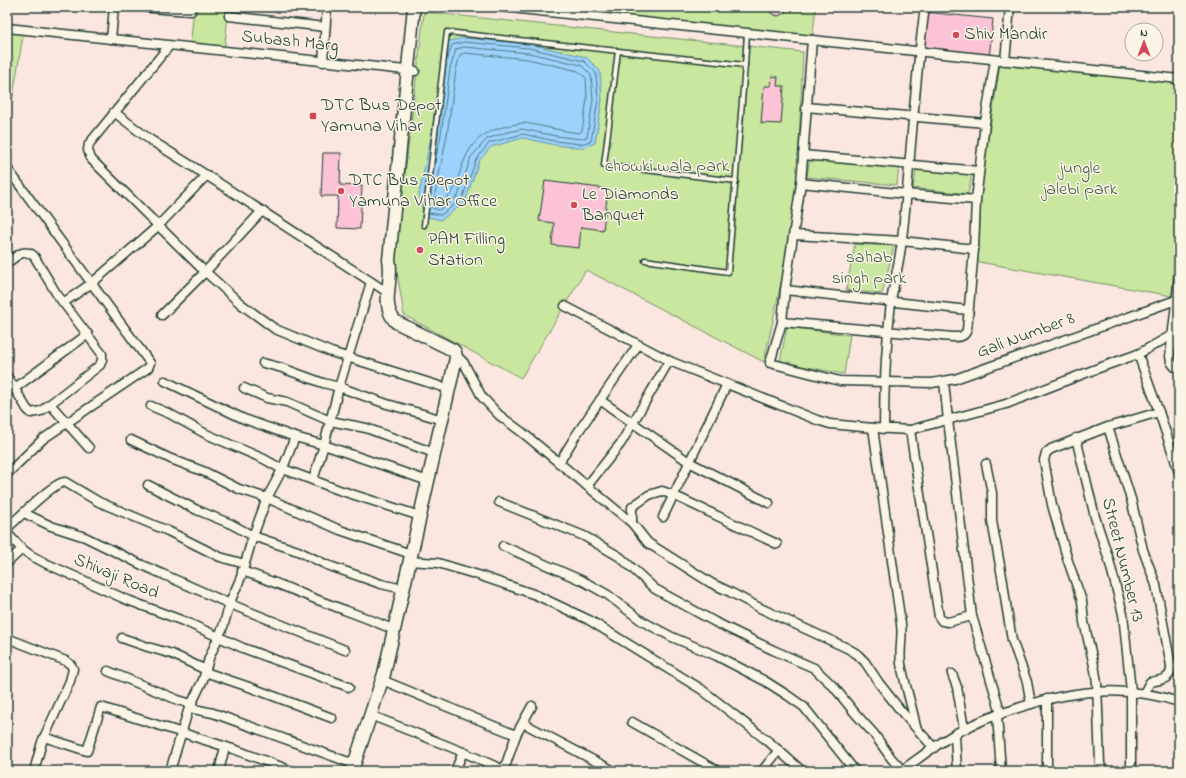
<svg xmlns="http://www.w3.org/2000/svg" width="1186" height="778" font-family="'Indie Flower',sans-serif">
	<style>
		.green { fill: #c9e79e; stroke: #749269 }
		.water { fill: #9cd2fb; stroke: #6a96ab }
		.lines { fill: none; stroke-linecap: round; stroke-linejoin: round }
		.shore { stroke: #517984; stroke-width: 1 }
		.building { fill: #fcc3d6; stroke: #1f3d34 }
		.lane-casing { stroke: #1f3d34; stroke-width: 7 }
		.street-casing { stroke: #1f3d34; stroke-width: 11 }
		.secondary-casing { stroke: #1f3d34; stroke-width: 15 }
		.lane { stroke: #fcf5e5; stroke-width: 4 }
		.street { stroke: #fcf5e5; stroke-width: 8 }
		.secondary { stroke: #fcf5e5; stroke-width: 12 }
		.poi-dot { fill: #d1495b; stroke: #fcf5e5; stroke-width: 1.5 }
		.labels { text-anchor: middle; dominant-baseline: central; stroke-width: 3; stroke-linejoin: round; paint-order: stroke }
		.poi-label { font-size: 18px; fill: #1f3d34; stroke: #fcf5e5; text-anchor: start }
		.street-label { font-size: 18px; fill: #1f3d34; stroke: #fcf5e5 }
		.park-label { font-size: 18px; fill: #415f49; stroke: #fcf5e5 }
	</style>
	<rect width="100%" height="100%" fill="#fce6e0"/>
	<filter id="ink" filterUnits="userSpaceOnUse"><feTurbulence type="fractalNoise" baseFrequency=".025" numOctaves="2"/><feDisplacementMap in="SourceGraphic" scale="8" xChannelSelector="R" yChannelSelector="G"/><feConvolveMatrix kernelMatrix="1 2 1 2 8 2 1 2 1" color-interpolation-filters="sRGB"/></filter>
	<g filter="url(#ink)">
		<g class="green">
			<path d="M194,7H229L224,51L190,48Z"/>
			<path d="M507,7H816L812,40Z"/>
			<path d="M424,12L803,52L796,214L764,362L586,270L521,378L404,315L395,260Z"/>
			<path d="M7,28L24,30L7,132Z"/>
			<path d="M1000,65L1179,83V165L1172,296L973,261L979,250L981,183Z"/>
			<path d="M810,156L899,166L897,185L807,177Z"/>
			<path d="M917,166L972,174L968,194L913,188Z"/>
			<path d="M855,244L894,246L882,294L846,290Z"/>
			<path d="M787,327L850,335L844,374L780,362Z"/>
		</g>
		<path class="water" d="M463,38L530,44L586,57L600,71L602,100L595,143L581,148L555,145L523,138L491,147L479,161L465,202L441,220L424,216L419,194L432,132L441,67L448,41Z"/>
		<g class="lines">
			<g class="shore">
				<path d="M465,53L528,59L578,71L586,78L587,99L582,131L579,133C561,131 543,126 525,123C519,123 513,125 507,126C478,133 469,145 460,172C455,187 454,196 438,203L436,202L435,194L447,135L456,70L460,55Z"/>
				<path d="M430,200L432,208L439,210L458,196L471,157L487,139L504,133L522,129L556,136L580,139L587,137L593,100L591,75L581,65L529,53L464,47L456,49L450,69L441,134L433,171"/>
				<path d="M429,213L441,215L462,199L476,160L489,143L523,134L555,141L580,144L591,141L598,100L596,73L584,61L529,48L464,42L452,45L446,62"/>
			</g>
		</g>
		<g class="building">
			<path d="M767,7H788L785,13L778,16L772,14Z"/>
			<path d="M925,12L993,19L989,59L919,52Z"/>
			<path d="M772,76L778,77L777,86H784L781,124L761,123L764,86H771Z"/>
			<path d="M323,153H341L340,185L362,186L360,229L337,228L338,196H321Z"/>
			<path d="M545,181L608,189L603,230L581,227L579,248L552,245L554,223L539,221Z"/>
		</g>
		<g class="lines">
			<defs>
				<g id="lane">
					<path d="M618,51L604,165L736,181"/>
					<path d="M745,65L747,33"/>
					<path d="M424,225L447,32L745,65L728,272L645,260"/>
					<path d="M1172,335L1179,336"/>
				</g>
				<g id="street">
					<path d="M144,7L162,9L191,11"/>
					<path d="M502,7L1179,79"/>
					<path d="M229,16L325,27"/>
					<path d="M7,28L415,71"/>
					<path d="M111,39L114,7"/>
					<path d="M169,46L89,144L88,150L91,159L199,266L241,304L275,329L331,352L449,389"/>
					<path d="M1005,61L1010,7"/>
					<path d="M323,62L327,7"/>
					<path d="M806,107L985,123"/>
					<path d="M114,112L149,139L214,180L387,292"/>
					<path d="M803,155L979,171"/>
					<path d="M801,183L812,40"/>
					<path d="M976,200L906,194L801,183L785,290L782,322L953,337C960,337 964,337 967,330L974,249L976,200L985,123L995,60"/>
					<path d="M794,235L902,241L974,249"/>
					<path d="M7,263C16,257 24,247 34,256L56,293L102,354V360L100,365L41,411L31,413L27,409L7,376"/>
					<path d="M1179,277L1170,356L1171,362L1175,367H1179"/>
					<path d="M785,290L968,310"/>
					<path d="M63,303L92,283L158,226L207,175"/>
					<path d="M565,306L672,362L817,420L830,424L873,428L910,430L1006,404L1096,369L1138,354L1172,335"/>
					<path d="M162,315L206,271L262,211"/>
					<path d="M782,322L770,363L840,381L932,383L955,379L1176,300"/>
					<path d="M1138,354L1159,412L1179,472"/>
					<path d="M456,355L464,363L482,397L499,415L523,433L632,523V507L649,495L662,491L673,495L777,544"/>
					<path d="M263,363L282,368L323,383L339,387L387,404L423,414L442,420"/>
					<path d="M165,381L244,419L295,437L324,445L428,481"/>
					<path d="M944,382L948,420L972,616L1001,714"/>
					<path d="M15,388L88,334"/>
					<path d="M244,388L267,398L287,402L330,421L366,428L434,453"/>
					<path d="M600,400L689,462L769,503"/>
					<path d="M50,404L89,448"/>
					<path d="M151,406L170,414L206,434L264,459L278,467L339,490L420,516"/>
					<path d="M1108,427L1131,499L1143,550L1156,585L1171,666C1172,680 1160,680 1150,682L1144,693"/>
					<path d="M873,428L901,624C903,637 899,650 901,664C905,685 912,706 916,727"/>
					<path d="M884,429C884,387 886,344 891,302C894,281 900,261 902,239C911,162 914,84 925,7"/>
					<path d="M910,430L939,617L942,621L948,622L972,616"/>
					<path d="M1076,438L1095,517L1109,560L1123,614L1131,691V771"/>
					<path d="M131,440L171,459L205,472L239,489L267,498L340,530L411,554"/>
					<path d="M559,463L576,435L638,345"/>
					<path d="M986,464L992,493V521L1003,582L1006,604L1012,640L1027,682L1031,704"/>
					<path d="M7,474L43,439L148,368L150,363L7,168"/>
					<path d="M313,480L324,445L339,387L371,282"/>
					<path d="M148,485L197,510L231,524L253,536L267,498L283,468L295,437"/>
					<path d="M587,486L621,443L669,361"/>
					<path d="M499,502L584,536L620,557L655,589L715,622L773,650L814,668L834,687L855,713L874,734L891,758L903,771"/>
					<path d="M24,513L51,526L85,537L142,565L230,604L345,650"/>
					<path d="M663,517L727,384"/>
					<path d="M632,523L648,543L711,583L730,592L760,608L847,648L857,654L865,662L879,683L901,711L934,748"/>
					<path d="M7,528C18,519 53,482 65,482L99,502L168,531L220,557L245,564"/>
					<path d="M7,533L22,549"/>
					<path d="M503,546L583,581L608,595L642,621L672,637L717,656L765,681L787,695L804,707L855,771"/>
					<path d="M409,561L438,563L478,575L536,595L589,620L701,689L769,742L802,771"/>
					<path d="M7,563L22,549L32,556L45,563L125,599L186,622L243,648L349,687"/>
					<path d="M242,571C273,581 301,594 331,605C352,613 373,620 394,630"/>
					<path d="M7,638L66,661L71,665L73,669L70,681L42,742L34,771"/>
					<path d="M122,638L148,647L172,654L206,670"/>
					<path d="M108,671L178,700L191,704"/>
					<path d="M205,672L252,688L332,718"/>
					<path d="M952,674L957,687L964,729"/>
					<path d="M382,680L516,735"/>
					<path d="M1047,699V771"/>
					<path d="M189,708L213,713L354,764"/>
					<path d="M370,715L463,752L455,771"/>
					<path d="M997,715L1001,771"/>
					<path d="M632,722L718,771"/>
					<path d="M523,723L614,771"/>
					<path d="M955,735L957,771"/>
					<path d="M44,737L87,751L101,707L236,750L292,771"/>
					<path d="M463,752L506,771"/>
					<path d="M504,770L516,735L532,706"/>
					<path d="M170,771L188,711L203,680L209,658L223,627L231,600L241,577L253,536L298,551L327,565L381,584L403,589"/>
					<path d="M219,771L225,747"/>
					<path d="M762,771L779,750"/>
					<path d="M901,771C921,757 943,739 964,729C979,721 996,715 1012,710C1067,691 1123,683 1179,702"/>
					<path d="M1103,771L1100,764L1097,684L1095,670L1084,622L1082,601L1068,561L1052,505L1044,460L1046,453L1051,449L1108,427L1159,412"/>
				</g>
				<path id="secondary" d="M352,771L384,674L456,358L455,352L453,350L396,322C379,304 394,281 389,260L414,7"/>
			</defs>
			<use href="#lane" class="lane-casing"/>
			<use href="#street" class="street-casing"/>
			<use href="#secondary" class="secondary-casing"/>
			<use href="#lane" class="lane"/>
			<use href="#street" class="street"/>
			<use href="#secondary" class="secondary"/>
		</g>
	</g>
	<g class="poi-dot">
		<circle cx="956" cy="35" r="4"/>
		<rect x="309" y="112" width="8" height="8" rx="2"/>
		<circle cx="341" cy="191" r="4"/>
		<circle cx="574" cy="205" r="4"/>
		<circle cx="420" cy="250" r="4"/>
	</g>
	<g class="labels">
		<g class="poi-label">
			<text x="964" y="35">Shiv Mandir</text>
			<text x="321" y="106">DTC Bus Depot<tspan x="321" dy="21">Yamuna Vihar</tspan></text>
			<text x="349" y="181">DTC Bus Depot<tspan x="349" dy="21">Yamuna Vihar Office</tspan></text>
			<text x="582" y="195">Le Diamonds<tspan x="582" dy="21">Banquet</tspan></text>
			<text x="428" y="240">PAM Filling<tspan x="428" dy="21">Station</tspan></text>
		</g>
		<g class="street-label">
			<text transform="translate(290 42) rotate(6)">Subash Marg</text>
			<text transform="translate(1026 336) rotate(-20)">Gali Number 8</text>
			<text transform="translate(1122 560) rotate(76)">Street Number 13</text>
			<text transform="translate(116 577) rotate(23)">Shivaji Road</text>
		</g>
		<g class="park-label">
			<text x="667" y="167">chowki wala park</text>
			<text x="1080" y="169">jungle<tspan x="1080" dy="21">jalebi park</tspan></text>
			<text x="869" y="258">sahab<tspan x="869" dy="21">singh park</tspan></text>
		</g>
	</g>
	<rect width="1186" height="778" fill="none" stroke="#fcf5e5" stroke-width="24"/>
	<rect x="12" y="12" width="1162" height="754" fill="none" stroke="#1f3d34" stroke-width="1.5" filter="url(#ink)"/>
	<g transform="translate(1144 42)"><circle r="19" fill="#fcf5e5" stroke="#a4ab9e"/>
	<path d="M0-3L7 15L0 10L-7 15Z" fill="#d1495b"/>
	<text y="-6" font-size="11" font-weight="bold" text-anchor="middle" fill="#1f3d34">N</text>
	</g>
</svg>
